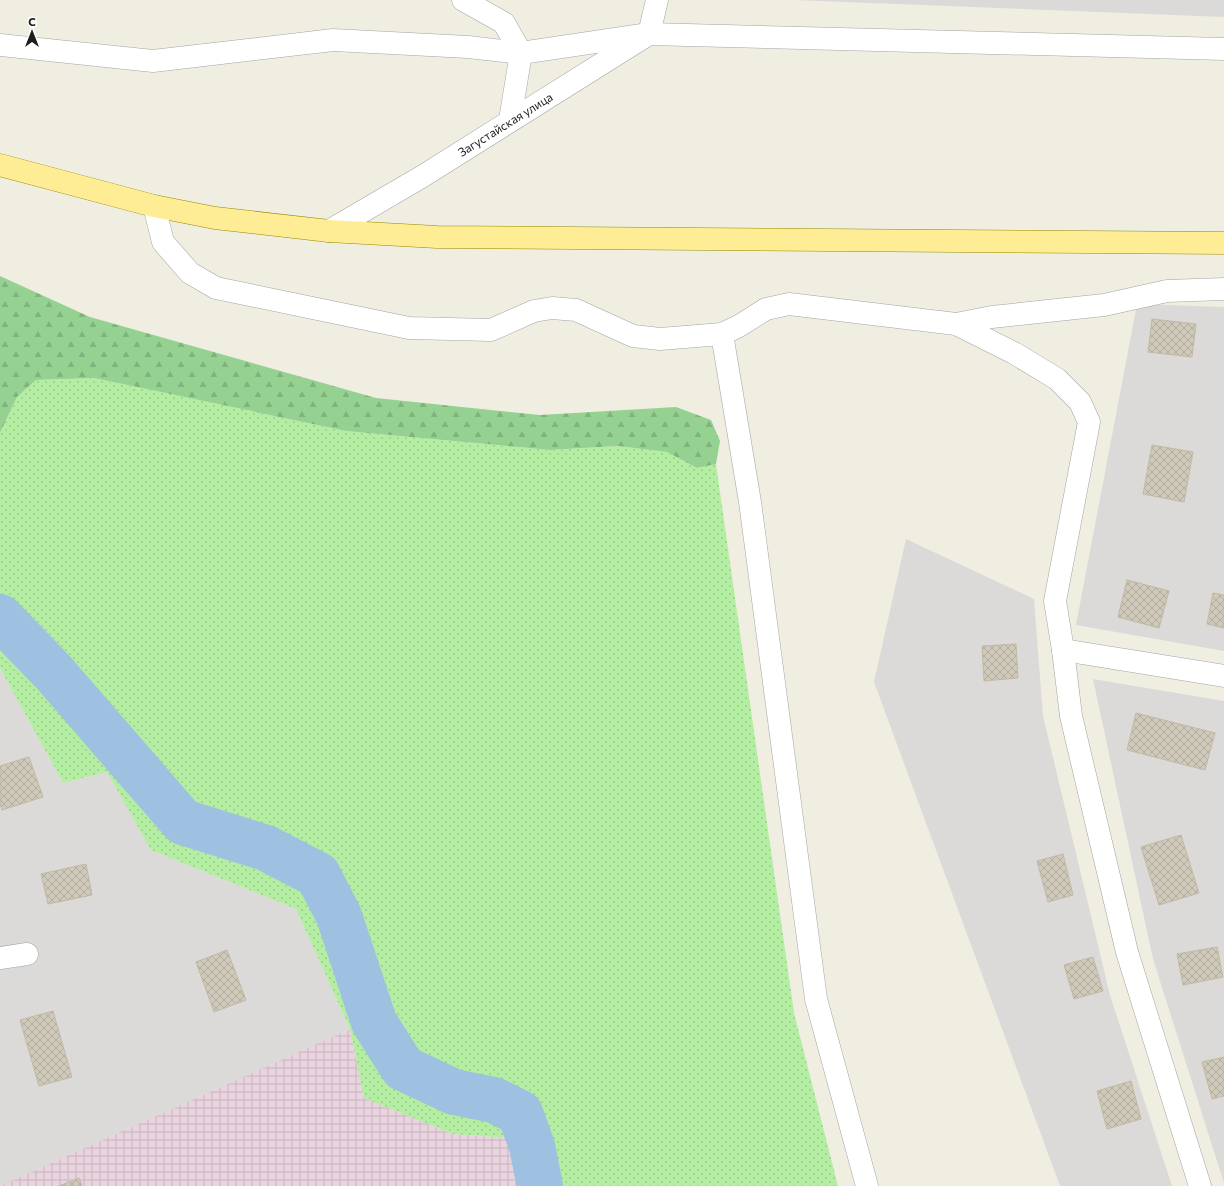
<svg xmlns="http://www.w3.org/2000/svg" width="1224" height="1186" font-family="Commissioner,sans-serif">
	<style>
		.residential { fill: #dbdad9 }
		.industrial { fill: url(#industrial-grid) }
		.grass { fill: url(#grass-dots) }
		.forest { fill: url(#forest-firs) }
		.lines { fill: none; stroke-linecap: round; stroke-linejoin: round }
		.river { stroke: #9ec0e1; stroke-width: 46 }
		.building { fill: url(#building-cross-hatch); stroke: #c2b8a3 }
		.minor-casing { stroke: #a4a4a4; stroke-width: 23 }
		.major-casing { stroke: #958a00; stroke-width: 23 }
		.minor { stroke: #fff; stroke-width: 22 }
		.major { stroke: #ffed96; stroke-width: 22 }
		.labels { text-anchor: middle; dominant-baseline: central; stroke-width: 4; stroke-linejoin: round; paint-order: stroke }
		.street-label { font-size: 12px; fill: #1d1d1d; stroke: #fff }
	</style>
	<defs>
		<pattern id="industrial-grid" width="8" height="8" patternUnits="userSpaceOnUse"><rect width="8" height="8" fill="#e9d3df"/><path d="M0 4h8M4 0v8" fill="none" stroke="#c7b5bf"/></pattern>
		<pattern id="grass-dots" width="8" height="8" patternUnits="userSpaceOnUse"><rect width="8" height="8" fill="#b4eea2"/><path d="M2 2h.1M6 6h.1" fill="none" stroke="#9acc8b" stroke-width="1.8" stroke-linecap="round"/></pattern>
		<pattern id="forest-firs" width="22" height="20" patternUnits="userSpaceOnUse"><rect width="22" height="20" fill="#95d292"/><path d="M5 1l3.5 6h-7zM16 11l3.5 6h-7z" fill="#80b47d"/></pattern>
		<pattern id="building-cross-hatch" width="8" height="8" patternUnits="userSpaceOnUse"><rect width="8" height="8" fill="#cfc9ba"/><path d="M0 0l8 8M0 8l8-8" fill="none" stroke="#b1ac9f"/></pattern>
	</defs>
	<rect width="100%" height="100%" fill="#efeee1"/>
	<g class="residential">
		<path d="M794,0H1224V17Z"/>
		<path d="M1137,304L1224,307V651L1076,625Z"/>
		<path d="M906,539L1034,599L1043,716L1110,995L1172,1186H1060L874,682Z"/>
		<path d="M0,668L63,783L107,772L151,850L296,909L350,1029L0,1186Z"/>
		<path d="M1093,679L1224,701V1183L1153,959Z"/>
	</g>
	<path class="industrial" d="M350,1029L364,1098L453,1134L508,1138L523,1186H0Z"/>
	<path class="grass" d="M94,378L346,431L550,450L618,446L667,452L697,468L716,464L794,1013L838,1186H523L508,1138L453,1134L364,1098L350,1029L296,909L151,850L107,772L63,783L0,668V433L17,397L36,380Z"/>
	<path class="forest" d="M0,276L90,317L376,398L540,415L676,407L711,420L720,441L716,464L697,468L667,452L618,446L550,450L346,431L94,378L36,380L17,397L0,433Z"/>
	<g class="lines">
		<path class="river" d="M0,617L54,673L183,822L266,848L318,875L339,916L374,1022L403,1068L454,1092L494,1100L520,1113L532,1146L540,1186"/>
	</g>
	<g class="building">
		<path d="M1152,319L1196,324L1192,357L1148,352Z"/>
		<path d="M1152,445L1193,452L1184,502L1143,494Z"/>
		<path d="M1127,580L1169,591L1159,628L1118,617Z"/>
		<path d="M1213,593L1224,595V628L1207,624Z"/>
		<path d="M1016,644L1018,678L984,681L982,646Z"/>
		<path d="M1136,713L1215,733L1205,770L1127,750Z"/>
		<path d="M29,757L43,797L2,810L0,804V766Z"/>
		<path d="M1181,835L1199,893L1159,905L1141,847Z"/>
		<path d="M1063,854L1073,895L1048,902L1037,861Z"/>
		<path d="M86,864L92,895L48,904L41,874Z"/>
		<path d="M1217,947L1223,977L1183,985L1177,954Z"/>
		<path d="M227,950L246,1000L214,1012L196,962Z"/>
		<path d="M1093,957L1103,991L1074,999L1064,965Z"/>
		<path d="M53,1011L72,1077L39,1086L20,1020Z"/>
		<path d="M1224,1057V1096L1212,1099L1202,1062Z"/>
		<path d="M1131,1081L1141,1119L1107,1129L1097,1091Z"/>
		<path d="M79,1178L82,1186H59Z"/>
	</g>
	<g class="lines">
		<defs>
			<g id="minor">
				<path d="M463,0L504,23L521,53L510,120"/>
				<path d="M0,45L153,61L333,40L468,47L521,53L649,34L1224,49"/>
				<path d="M154,206L163,242L190,273L216,288L409,328L491,330L534,311L552,308L576,310L633,336L660,339L722,334L739,326L766,309L789,304L956,324L1014,353L1057,379L1080,402L1089,422L1055,601L1063,650L1071,716L1127,952L1200,1186"/>
				<path d="M329,231L423,176L649,34L657,0"/>
				<path d="M956,324L992,317L1104,305L1167,291L1224,289"/>
				<path d="M722,334L750,502L816,999L867,1186"/>
				<path d="M1063,650L1224,676"/>
				<path d="M0,958L27,954"/>
			</g>
			<path id="major" d="M0,165L154,206L215,218L329,231L437,237L1224,243"/>
		</defs>
		<use href="#minor" class="minor-casing"/>
		<use href="#major" class="major-casing"/>
		<use href="#minor" class="minor"/>
		<use href="#major" class="major"/>
	</g>
	<g class="labels">
		<g class="street-label">
			<text transform="translate(505 124) rotate(-32)">Загустайская улица</text>
		</g>
	</g>
	<g transform="translate(32 32)" stroke="#ffffff" stroke-width="3" paint-order="stroke">
	<path d="M0-3L7 15L0 10L-7 15Z" fill="#1d1d1d"/>
	<text y="-6" font-size="11" font-weight="bold" text-anchor="middle" fill="#1d1d1d">С</text>
	</g>
</svg>
